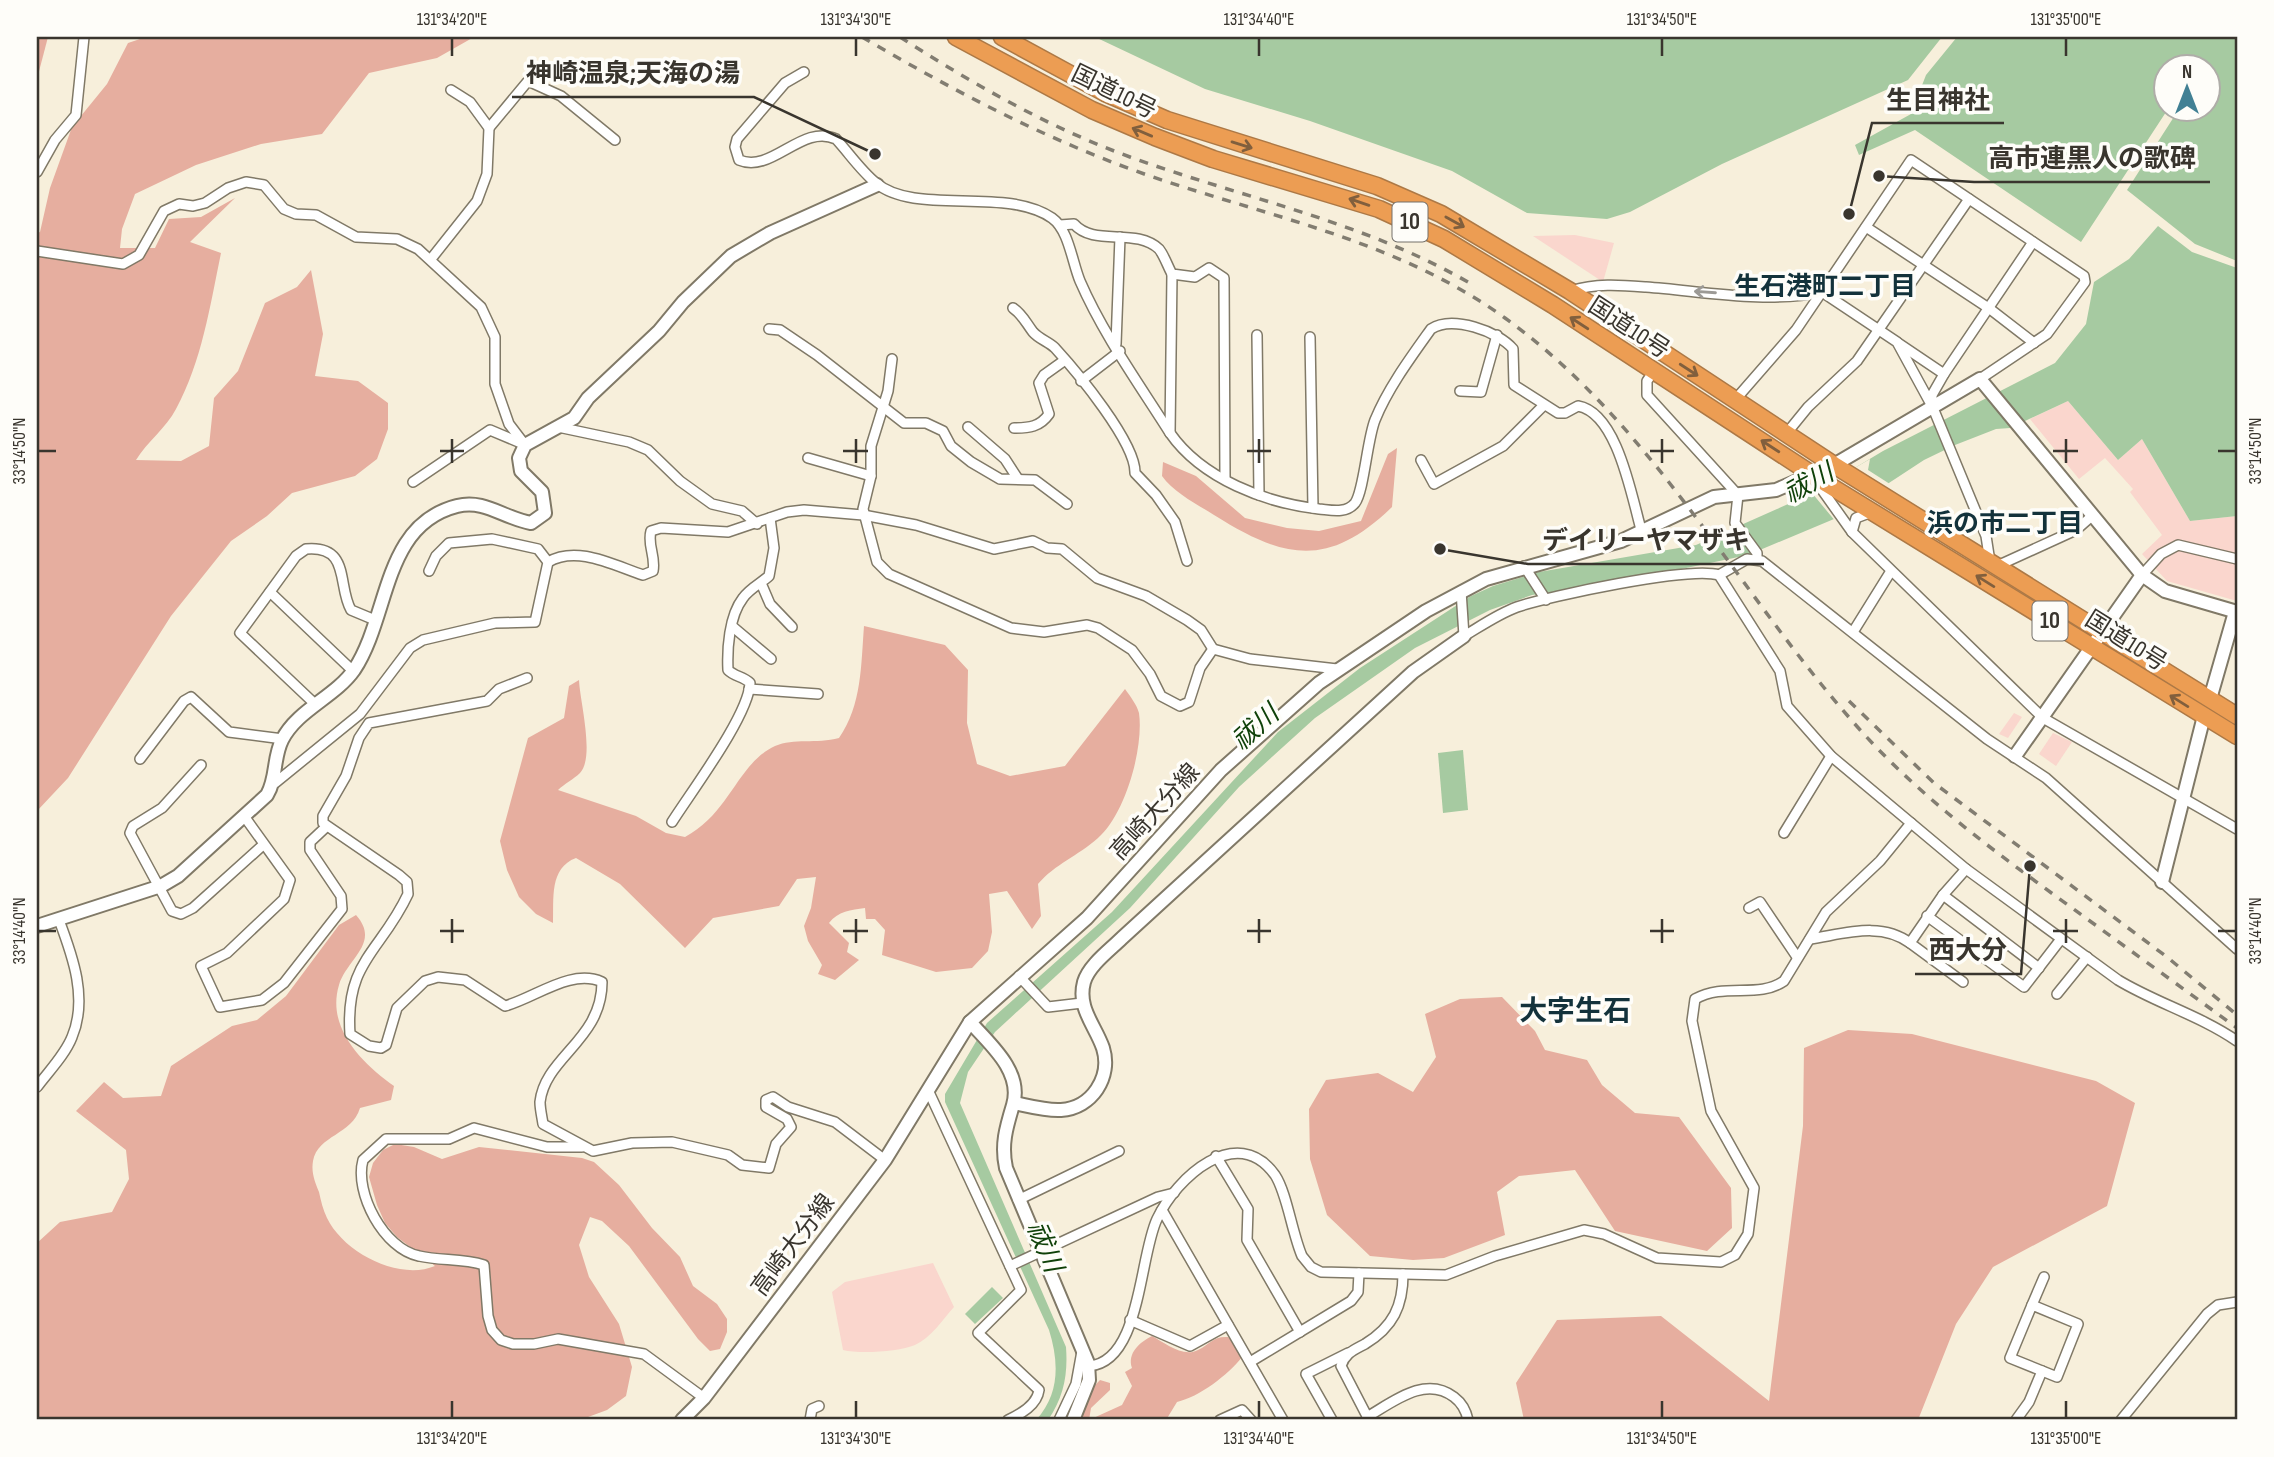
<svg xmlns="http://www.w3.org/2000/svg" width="2274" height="1457" font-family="'Sofia Sans Condensed','Noto Sans JP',sans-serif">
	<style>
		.green { fill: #fad6cd }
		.forest { fill: #e6ae9f }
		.water { fill: #a6caa1 }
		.pier { fill: #f7efdb }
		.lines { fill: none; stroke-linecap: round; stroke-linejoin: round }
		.street-casing { stroke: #807967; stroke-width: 12 }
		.secondary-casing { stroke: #807967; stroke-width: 16 }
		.highway-casing { stroke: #ad7946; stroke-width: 19 }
		.street { stroke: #fff; stroke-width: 9 }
		.secondary { stroke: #fff; stroke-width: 12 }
		.highway { stroke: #ec9d53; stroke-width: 16 }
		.rail { stroke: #827d71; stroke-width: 3.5; stroke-dasharray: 9 9; stroke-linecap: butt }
		.oneway { stroke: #815f3d }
		.oneway2 { stroke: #9c9a96 }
		.ticks { fill: none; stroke: #39352e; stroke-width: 2.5 }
		.labels { text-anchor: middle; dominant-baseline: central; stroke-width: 7; stroke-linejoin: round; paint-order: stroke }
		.shield { fill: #fefdf9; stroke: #74716b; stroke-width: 2 }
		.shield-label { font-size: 23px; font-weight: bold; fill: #39352e }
		.street-label { font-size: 24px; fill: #39352e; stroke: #fefdf9 }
		.neighbourhood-label { font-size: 26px; font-weight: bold; fill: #13323b; stroke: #fefdf9 }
		.water-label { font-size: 26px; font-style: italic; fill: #0f4109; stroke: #fefdf9 }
		.quarter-label { font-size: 28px; font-weight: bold; fill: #13323b; stroke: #fefdf9 }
		.leader { fill: none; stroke: #39352e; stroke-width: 2.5 }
		.callout-dot { fill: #39352e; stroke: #fefdf9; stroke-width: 2.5 }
		.callout-label { font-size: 26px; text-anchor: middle; font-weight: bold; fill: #39352e; stroke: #fefdf9; stroke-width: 7; stroke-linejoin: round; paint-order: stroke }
		.neatline { fill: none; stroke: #39352e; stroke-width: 2.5 }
		.ticks-label { font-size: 18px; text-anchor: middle; fill: #39352e }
	</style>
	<rect width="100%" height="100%" fill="#f7efdb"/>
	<g class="green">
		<path d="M1575,235L1614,243L1603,282L1533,236Z"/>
		<path d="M2068,401L2118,460L2142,439L2190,521L2237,516V601L2167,581L2142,554L2162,535L2130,492L2133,489L2105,458L2079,479L2030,419Z"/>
		<path d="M2014,713L2022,717L2008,738L1999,734Z"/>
		<path d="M2053,733L2072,742L2056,766L2039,754Z"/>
		<path d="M933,1263L954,1307C943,1319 931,1338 915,1345C899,1352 859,1354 843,1350L832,1292L845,1282Z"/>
	</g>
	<g class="forest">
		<path d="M37,37H48L37,79Z"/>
		<path d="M146,37H474L437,58L369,73L322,134L261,144L196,165L135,194L122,229L120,248H155L169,219L201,217L235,198L190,242L221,253C210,306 202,361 176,409C166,428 147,442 136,460L181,461L209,446L214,398L238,371L265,303L297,287L311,270L323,334L315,376L358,381L388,403V429L377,459L355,476L292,493L267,516L231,541L171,616L68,778L37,811V233L40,232L50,188L72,127L107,84L128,43Z"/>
		<path d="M1397,448L1392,507C1328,569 1284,559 1214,515C1197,504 1174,493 1162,476L1163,462L1196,476L1245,518L1287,528L1319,531L1361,521L1388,454Z"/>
		<path d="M864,626L945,645L968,670L967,723L977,764L1010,776L1065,766L1125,689C1130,696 1137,705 1139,713C1144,748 1125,815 1098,838C1078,856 1055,864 1038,884L1041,916L1032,929L1007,891L989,894L992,932L988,951L972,968L936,972L882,955L885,930L875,919H866L865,908C851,910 838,911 829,923L849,943L847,952L859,960L835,980L818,974L822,965L808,941L804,926L811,908L816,877L797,879L779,906L713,918L685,948L620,884L576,858C549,868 554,899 553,923L536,914L519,897L507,870L500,841L528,738L564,718L569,686L579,680C580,702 595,757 580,773C574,779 564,784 558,790L636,816L666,833L685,837C730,813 737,764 775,746C794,738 816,744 839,738C862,705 861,665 864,626Z"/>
		<path d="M356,915C381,943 347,959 339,985C326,1028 362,1063 394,1086L391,1100L360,1108C352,1135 318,1135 313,1161C311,1173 315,1182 319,1192C321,1201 323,1210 327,1218C344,1253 399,1281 435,1266L397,1237L385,1223L377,1205L369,1177L373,1163L383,1150L395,1144L414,1147L442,1159L479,1147L582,1158L594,1162L619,1185L652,1228L680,1257L693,1286L717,1304L727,1319V1332L720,1349L710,1351L698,1339L629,1246L602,1221L590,1217L579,1245L589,1277L619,1324L632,1367L626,1396L607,1410L580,1420H37V1243L60,1222L112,1212L129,1179L126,1150L76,1111L104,1082L123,1098L161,1096L171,1066L232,1026L257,1020L286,996L339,925Z"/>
		<path d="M1502,997L1535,1031L1545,1050L1587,1060L1602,1085L1635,1113L1679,1117L1731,1188L1732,1228L1707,1251L1615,1231L1575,1170L1519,1176L1497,1192L1505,1235L1444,1258L1413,1260L1370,1256L1327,1215L1310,1159L1309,1109L1326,1080L1378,1073L1413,1092L1436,1057L1425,1014L1460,999Z"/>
		<path d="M1848,1030L1912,1034L2096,1081L2135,1103L2107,1206L1993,1267L1956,1324L1918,1420H1524L1516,1383L1557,1320L1661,1316L1769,1401L1803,1126L1804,1048Z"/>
		<path d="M1152,1336C1165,1343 1183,1358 1198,1350C1210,1344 1213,1336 1228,1337L1237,1345L1242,1357C1228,1375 1199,1397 1177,1402L1166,1420H1078L1081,1400L1100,1380L1110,1383V1390L1091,1408L1089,1420L1122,1405L1132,1386L1125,1372L1132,1368C1127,1353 1140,1342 1152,1336Z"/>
	</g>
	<g class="water">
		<path d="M1095,37H1094H1942L1908,80L1722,164L1630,212L1607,219L1527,213L1452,171L1310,121L1205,89Z"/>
		<path d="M1957,37H2237V261L2195,244L2127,190L2179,109L2208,108V66H2166V108L2168,109L2081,242L1915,130L1859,155L1855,145L1911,114L1926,102L1919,93L1926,75Z"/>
		<path d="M2158,226L2192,252L2237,268V516L2190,521L2142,439L2118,460L2068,401L2010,428L1996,429L1955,445L1924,460L1834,519L1748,555L1629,580L1532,595L1490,610L1415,648L1315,718L1239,787L1130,908L995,1032L968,1072L960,1103L1066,1347C1068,1374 1064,1397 1048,1420H1036C1060,1394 1059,1362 1049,1330L945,1102V1094L987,1023L1112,912L1278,732L1360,668L1471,596L1493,586L1539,572L1696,545L1813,493L1883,451L2055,363L2086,324L2094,282L2129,259Z"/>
		<path d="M1463,750L1468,810L1443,813L1438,753Z"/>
		<path d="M992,1287L1003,1298L975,1324L965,1314Z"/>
	</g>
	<path class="pier" d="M1870,459L1868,470L1893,486L1836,522L1812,493Z"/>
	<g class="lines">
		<defs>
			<g id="street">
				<path d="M804,72L785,83L737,139L735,147L739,160C772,174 802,123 836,139C849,153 861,171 876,183C915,216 1006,186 1052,218C1069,230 1072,262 1080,281C1103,334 1139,384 1170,433C1202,479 1266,503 1319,509C1331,510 1346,514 1355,503C1364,491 1367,440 1375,420C1388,388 1411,357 1431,329C1452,315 1498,331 1513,349L1514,385L1558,413H1565L1578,406C1618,413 1632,499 1642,533"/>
				<path d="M489,128L528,81L561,96L615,140"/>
				<path d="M37,172L55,140L76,115L84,37"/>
				<path d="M1060,225L1074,224C1094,247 1136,227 1159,249C1164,255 1168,267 1172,274L1195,277L1209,268L1224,278L1225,479"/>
				<path d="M1866,227L1990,309L2034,343"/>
				<path d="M37,251L123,264L139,255L164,211L179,204L193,206L205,203L228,188L246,182L264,185L284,209L296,214L316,215L356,237L397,239L418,249L481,307L495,337V384L509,424L525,445"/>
				<path d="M431,259L477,201L487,174L489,128L470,102L451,90"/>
				<path d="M1571,291C1596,283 1620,285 1646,287C1702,291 1766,304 1822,292L1897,342L1933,408L1986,536L1990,562"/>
				<path d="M1013,308C1023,315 1026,323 1033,332C1039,339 1049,342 1055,348C1077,372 1136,443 1135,473L1156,495L1175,522L1187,561"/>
				<path d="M769,329L780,330L817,355L904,423H926L943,431L951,446L971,462L1000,479L1035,480L1067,504"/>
				<path d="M1257,335L1259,495"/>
				<path d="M1310,337L1313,508"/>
				<path d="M1898,343L1944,374"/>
				<path d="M1116,344L1120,237"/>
				<path d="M892,359L888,391L871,446V476L863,509L877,562L889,574L1011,628L1044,632L1087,625L1098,628L1132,650L1150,674L1161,696L1180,706L1189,702L1200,668L1213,649L1250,659L1337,669"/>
				<path d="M1654,371L1647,381V395L1738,495L1735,523L1757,553V558"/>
				<path d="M1081,381L1120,351"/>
				<path d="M1460,391L1481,392L1497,335"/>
				<path d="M1735,400L1796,330L1911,160L2084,276L2085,282L2047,334L1980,379"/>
				<path d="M1932,406V395L1944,374L2033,242"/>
				<path d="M558,427L629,442L648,450L680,481L712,504L742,511L757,524"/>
				<path d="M968,427L1005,459L1018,479"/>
				<path d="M1014,428C1029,428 1040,427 1049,414L1039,383L1044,375L1065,360"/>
				<path d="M1170,433L1172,274"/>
				<path d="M1786,434L1808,407L1857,361L1969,199"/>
				<path d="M808,458L871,476"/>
				<path d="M1421,460L1434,484L1503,446L1543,406"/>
				<path d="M1815,480L1852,532L2043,718L2237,829"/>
				<path d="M413,482L490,430L521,443"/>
				<path d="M1852,532L1856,518L1872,512"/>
				<path d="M548,562C577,545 613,565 643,575L653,571C656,556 647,545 651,531L661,528L728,532L787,512L804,510L863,515L916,525L994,549L1033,541L1047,548L1062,549L1097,578L1146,596L1187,620L1201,630L1213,649"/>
				<path d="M1524,566L1546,600"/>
				<path d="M1997,566L2076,530L2093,515"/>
				<path d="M1719,575L1747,559L1762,561L1987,739L2046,778L2237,949"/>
				<path d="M2142,575L2161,554L2178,545L2237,559"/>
				<path d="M761,583L770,604L792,627"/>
				<path d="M1461,591L1464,636"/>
				<path d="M270,592L353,671"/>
				<path d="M733,627L771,659"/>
				<path d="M1853,632L1891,571"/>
				<path d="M1464,636C1481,626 1498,614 1517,607C1549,596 1690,566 1719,575L1780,671L1787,706L1831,756L1966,869L2118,980C2156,1003 2199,1015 2237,1041"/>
				<path d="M527,678L499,689L487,701L369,723L359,738L346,776L323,816V823L399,875L407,882L408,894C381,952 345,961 350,1034L369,1046L381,1048L386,1045L397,1008L425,981L438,977L465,980L505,1006C535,998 571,968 602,982C602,1040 545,1057 540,1102C540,1109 542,1117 543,1124L593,1151L632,1143L672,1142L728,1155L742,1165L769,1168L776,1144L791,1127L787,1119L766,1107V1100L773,1097L788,1107L835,1122L885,1160"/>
				<path d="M749,689L818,694"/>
				<path d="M316,705L240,633L296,556L306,549C351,545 337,586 351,610L375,620"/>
				<path d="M140,759L184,701L191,697L229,732L283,739"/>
				<path d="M201,765L162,808L133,826L130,833L172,911L181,914L193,908L263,845"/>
				<path d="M275,783L360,714L410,648L423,640L495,623L535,622L548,562L538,549L492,539L449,543L436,556L429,571"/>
				<path d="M244,816L290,880L284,899L227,953L201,966L220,1007L262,1000L284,983L342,909L341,896L310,850V842L326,827"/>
				<path d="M672,822C691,792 749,715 750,683C743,676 735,677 728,670C727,649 729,616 743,598C749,589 761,583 769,576L774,548L770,518"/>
				<path d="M1784,833L1831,756"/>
				<path d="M1943,895L2039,968"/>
				<path d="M1749,908L1760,902L1797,957"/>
				<path d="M1927,916L2024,987L2061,939"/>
				<path d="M1810,939C1844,934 1881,921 1910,943"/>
				<path d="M1019,976L1048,1007L1082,1003"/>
				<path d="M1963,982L1910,943L1943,895L1966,869"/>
				<path d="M2057,994L2087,957"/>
				<path d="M37,1087C48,1072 65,1055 72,1037C88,999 73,957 59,920"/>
				<path d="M928,1090L1021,1290L978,1333L1039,1390C1037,1405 1021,1414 1008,1420"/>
				<path d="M582,1147H547L474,1128L449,1139H386L363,1160C354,1193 384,1249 419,1256C441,1261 462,1258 484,1265L488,1316L492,1330L501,1340L513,1344H534L558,1339L644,1354L704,1398"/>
				<path d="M1216,1156L1248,1209L1247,1240L1300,1332"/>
				<path d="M1018,1200L1119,1151"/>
				<path d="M1162,1210L1283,1420"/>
				<path d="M1010,1266L1158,1197L1174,1193"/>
				<path d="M2032,1305L2078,1324L2057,1377L2010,1358Z"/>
				<path d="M2032,1305L2044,1277"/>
				<path d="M1130,1320L1190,1346L1228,1325"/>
				<path d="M1250,1362L1351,1301L1358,1292L1359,1273"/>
				<path d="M1089,1366C1141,1362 1139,1257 1157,1219C1176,1178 1237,1122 1275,1175C1287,1193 1292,1233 1302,1256L1311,1267L1321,1272L1446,1275L1495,1256L1584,1230L1604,1234L1657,1258L1721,1262L1735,1255L1748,1234L1754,1188L1711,1111L1692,1021L1695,999C1725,982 1758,999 1784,981L1826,912L1880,861L1911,823"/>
				<path d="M1367,1417C1393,1402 1425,1375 1454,1397C1462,1403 1466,1410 1468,1420"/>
				<path d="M810,1420L812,1409L819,1406"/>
				<path d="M1059,1420L1076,1384L1082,1351"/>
				<path d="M1220,1420L1242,1410L1251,1420"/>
				<path d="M1332,1420L1306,1374L1348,1353"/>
				<path d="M1369,1420L1341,1366C1345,1353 1354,1350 1365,1344C1393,1327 1403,1306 1403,1274"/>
				<path d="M2016,1420L2029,1402L2042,1371"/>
				<path d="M2121,1420L2207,1314L2218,1305L2237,1302"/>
			</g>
			<g id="secondary">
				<path d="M2210,699L2235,612"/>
				<path d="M2015,756L2142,575"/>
				<path d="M2162,882L2204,716"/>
				<path d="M37,926L161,886L178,876L267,795C277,778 273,758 282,740C297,710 335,697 354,670C390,616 382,525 457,506C485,499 503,518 531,523L545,513L542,492L521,471L519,458L525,445L574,418L588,398L659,331L683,302L731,256L770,233L877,185"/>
				<path d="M970,1022C990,1044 1023,1072 1013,1105C1006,1128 1001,1145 1006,1168L1088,1363L1089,1380L1073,1420"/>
				<path d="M1014,1103C1029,1106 1046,1111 1061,1110C1092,1108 1112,1077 1103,1048C1095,1025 1077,1008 1084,982C1089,965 1110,950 1122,938L1413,672L1464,636"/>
				<path d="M682,1420L704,1398L885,1160L970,1022L1087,918L1221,770L1319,683L1426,611L1486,579L1621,541L1714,497L1776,490L1834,465L1980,379L2142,575L2165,591L2237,612"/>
			</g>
			<g id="highway">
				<path d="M956,37L1092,110L1155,137L1213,159L1379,209L1444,239L1553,305L1827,484L2237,736"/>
				<path d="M1002,37L1105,93L1167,120L1377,186L1441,214L1570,291L1834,465L2237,716"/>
			</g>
		</defs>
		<use href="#street" class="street-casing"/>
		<use href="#secondary" class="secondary-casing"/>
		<use href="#highway" class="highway-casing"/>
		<use href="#street" class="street"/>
		<use href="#secondary" class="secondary"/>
		<use href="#highway" class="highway"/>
		<g class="rail">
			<path d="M862,37C959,94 1060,147 1168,182C1284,220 1404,245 1505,318C1656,427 1739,596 1862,732C1923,799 1995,852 2068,905C2124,946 2181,987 2237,1028"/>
			<path d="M900,37C973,84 1048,127 1130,157C1246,199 1366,222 1473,285"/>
			<path d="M1849,701L1934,783L2167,957L2237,1015"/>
		</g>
	</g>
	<defs><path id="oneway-shaft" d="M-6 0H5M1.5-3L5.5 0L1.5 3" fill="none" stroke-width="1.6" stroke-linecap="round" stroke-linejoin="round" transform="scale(1.75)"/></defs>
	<g class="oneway">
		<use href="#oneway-shaft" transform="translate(1142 132) rotate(-157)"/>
		<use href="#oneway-shaft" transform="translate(1242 145) rotate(17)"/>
		<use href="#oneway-shaft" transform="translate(1359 202) rotate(-161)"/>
		<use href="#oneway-shaft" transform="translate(1455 222) rotate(29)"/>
		<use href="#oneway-shaft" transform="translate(1579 323) rotate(-147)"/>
		<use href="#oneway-shaft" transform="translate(1689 370) rotate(33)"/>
		<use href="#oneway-shaft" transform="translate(1770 446) rotate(-147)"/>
		<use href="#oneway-shaft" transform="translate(1985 581) rotate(-148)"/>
		<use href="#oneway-shaft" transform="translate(2179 701) rotate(-148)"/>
	</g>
	<use class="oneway2" href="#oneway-shaft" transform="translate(1705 292) rotate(-176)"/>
	<path class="ticks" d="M452,38V56M856,38V56M1259,38V56M1662,38V56M2066,38V56M452,439V463M856,439V463M1259,439V463M1662,439V463M2066,439V463M38,451H56M440,451H464M843,451H868M1247,451H1271M1650,451H1674M2053,451H2078M2218,451H2236M452,919V943M856,919V943M1259,919V943M1662,919V943M2066,919V943M38,931H56M440,931H464M843,931H868M1247,931H1271M1650,931H1674M2053,931H2078M2218,931H2236M452,1401V1418M856,1401V1418M1259,1401V1418M1662,1401V1418M2066,1401V1418"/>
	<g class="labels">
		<g class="shield">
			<rect x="1392.5" y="202.5" width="35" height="39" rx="5"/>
			<rect x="2032.5" y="601.5" width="35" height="39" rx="5"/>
		</g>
		<g class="shield-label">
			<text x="1410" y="222">10</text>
			<text x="2050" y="621">10</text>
		</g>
		<g class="street-label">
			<text transform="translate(1114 92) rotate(26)">国道10号</text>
			<text transform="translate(1629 328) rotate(33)">国道10号</text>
			<text transform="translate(2126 641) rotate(32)">国道10号</text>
			<text transform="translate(1155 812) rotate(-48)">高崎大分線</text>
			<text transform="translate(793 1245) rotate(-53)">高崎大分線</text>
		</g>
		<g class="neighbourhood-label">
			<text x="1825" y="287">生石港町二丁目</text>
			<text x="2005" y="524">浜の市二丁目</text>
		</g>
		<g class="water-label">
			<text transform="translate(1809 484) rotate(-29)">祓川</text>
			<text transform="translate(1256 728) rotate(-42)">祓川</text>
			<text transform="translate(1044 1247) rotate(67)">祓川</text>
		</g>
		<g class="quarter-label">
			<text x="1575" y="1011">大字生石</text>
		</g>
	</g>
	<path class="leader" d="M875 154L754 97H512M1849 214L1872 123H2004M1879 176L1974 182H2210M1440 549L1528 564H1764M2030 866L2021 974H1915"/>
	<g class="callout-dot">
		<circle cx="875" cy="154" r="7"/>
		<circle cx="1849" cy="214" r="7"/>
		<circle cx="1879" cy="176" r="7"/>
		<circle cx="1440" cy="549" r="7"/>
		<circle cx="2030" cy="866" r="7"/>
	</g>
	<g class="callout-label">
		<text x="633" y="82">神崎温泉;天海の湯</text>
		<text x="1938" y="109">生目神社</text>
		<text x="2092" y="167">高市連黒人の歌碑</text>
		<text x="1646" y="549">デイリーヤマザキ</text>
		<text x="1968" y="959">西大分</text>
	</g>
	<rect width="2274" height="1457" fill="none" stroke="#fefdf9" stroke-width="77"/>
	<g transform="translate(2187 88)"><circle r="33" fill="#fefdf9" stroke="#afada8" stroke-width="2"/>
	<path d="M0-5L12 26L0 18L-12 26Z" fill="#418094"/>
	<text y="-10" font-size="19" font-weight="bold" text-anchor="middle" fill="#39352e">N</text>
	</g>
	<rect x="38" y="38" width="2198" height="1380" class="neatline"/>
	<g class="ticks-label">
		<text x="452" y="25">131°34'20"E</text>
		<text x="856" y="25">131°34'30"E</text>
		<text x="1259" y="25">131°34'40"E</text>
		<text x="1662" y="25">131°34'50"E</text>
		<text x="2066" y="25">131°35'00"E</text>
		<text transform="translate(19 451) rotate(-90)" y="6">33°14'50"N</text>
		<text transform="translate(2255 451) rotate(-90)" y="6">33°14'50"N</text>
		<text transform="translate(19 931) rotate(-90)" y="6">33°14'40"N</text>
		<text transform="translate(2255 931) rotate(-90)" y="6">33°14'40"N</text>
		<text x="452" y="1444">131°34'20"E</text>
		<text x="856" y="1444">131°34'30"E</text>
		<text x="1259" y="1444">131°34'40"E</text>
		<text x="1662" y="1444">131°34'50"E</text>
		<text x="2066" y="1444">131°35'00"E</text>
	</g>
</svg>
